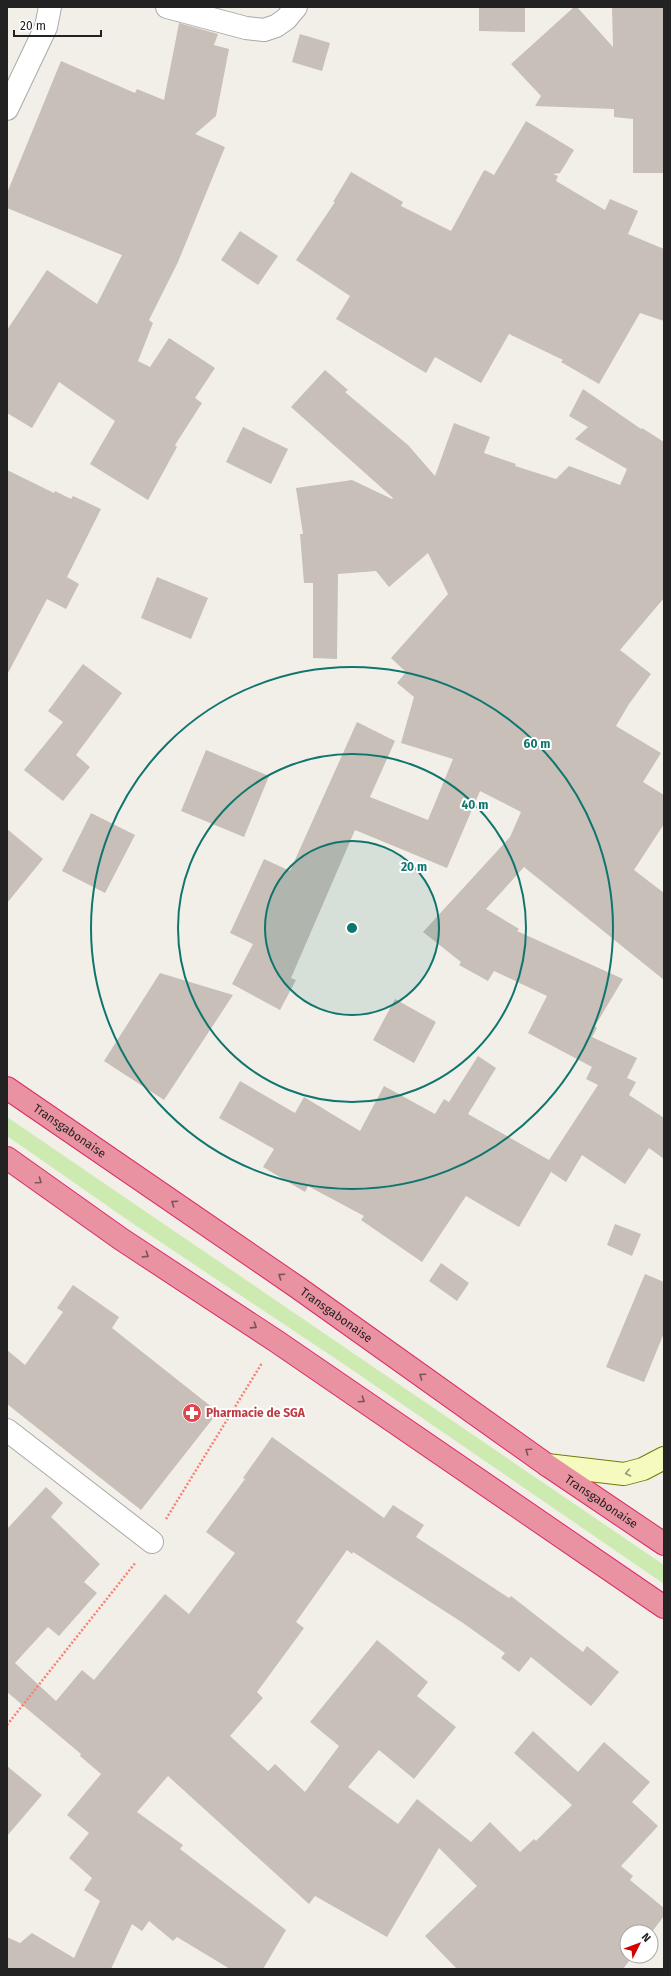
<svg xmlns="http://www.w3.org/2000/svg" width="671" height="1976" font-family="'Fira Sans',sans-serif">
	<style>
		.grass { fill: #cdebb0 }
		.building { fill: #c7bfb8 }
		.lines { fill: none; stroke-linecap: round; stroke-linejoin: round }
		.street-casing { stroke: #a9a9a9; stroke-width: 24 }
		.secondary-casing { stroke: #707d05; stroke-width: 24 }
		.highway-casing { stroke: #dc2a67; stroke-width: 24 }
		.path { stroke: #fa8072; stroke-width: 2.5; stroke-dasharray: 2 2; stroke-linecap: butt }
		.street { stroke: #fff; stroke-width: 22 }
		.secondary { stroke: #f7fabf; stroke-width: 22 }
		.highway { stroke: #e892a2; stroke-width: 22 }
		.oneway { stroke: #7b545c }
		.oneway2 { stroke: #979978 }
		.ring { fill: none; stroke: #0f766e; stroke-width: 2 }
		.labels { text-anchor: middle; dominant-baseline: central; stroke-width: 4; stroke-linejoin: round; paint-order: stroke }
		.street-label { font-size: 12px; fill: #222; stroke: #fff }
		.health-label { font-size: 12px; font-weight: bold; fill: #be3a42; stroke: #fff; text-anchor: start }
		.centre { fill: #0f766e; stroke: #fff; stroke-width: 2 }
		.ring-label { font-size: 12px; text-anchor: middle; font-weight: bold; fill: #0f766e; stroke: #fff; stroke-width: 4; stroke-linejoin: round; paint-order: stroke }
	</style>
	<rect width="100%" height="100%" fill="#f2efe9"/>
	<path class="grass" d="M7,1117L664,1565V1584L345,1365L132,1223L7,1136Z"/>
	<g class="building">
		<path d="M479,7H525V32L479,31Z"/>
		<path d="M574,7H577L613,47L612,7H664V173H633V119L614,117V109L535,106L541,96L511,64Z"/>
		<path d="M179,23L218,34L214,45L229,49L216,116L195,134L225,147L178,262L149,320L153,323L138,361L150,367L169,338L215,368L195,398L202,403L175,445L177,447L148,500L90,464L115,421L59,382L32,428L7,413V330L47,270L97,304L122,255L7,208V193L61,61L135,93L137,89L164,100Z"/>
		<path d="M300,34L330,43L322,71L292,62Z"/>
		<path d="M526,121L574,150L560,173L553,174L558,176L556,181L605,210L610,199L638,211L628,234L664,249V321L640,313L599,384L561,362L563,360L509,334L481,383L435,357L426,373L336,319L350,296L296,260L335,202H333L351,172L403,202L401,206L451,231L483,172L485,170L494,175Z"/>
		<path d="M240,231L278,256L258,285L221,260Z"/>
		<path d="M325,370L348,390L345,392L408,445L435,476L454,423L490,437L484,453L516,464L515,466L556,479L569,466L620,485L627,469L575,439L588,427L569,416L583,389L641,429L642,428L664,442V598L620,650L651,674L629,704L616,726L661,753L643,782L664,795V824L634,870L664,893V980L524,867L486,909L519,929L517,931L623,979L595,1026L597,1028L592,1037L637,1058L627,1078L636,1082L629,1095L664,1118V1159L649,1148L625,1184L582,1155L566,1182L551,1172L519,1227L466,1196L422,1262L361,1220L364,1216L308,1186L305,1192L263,1167L274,1149L219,1118L240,1081L295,1113L304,1097L360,1131L384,1086L435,1114L444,1099L449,1102L478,1056L496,1068L468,1114L549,1160L598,1085L586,1079L592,1067L528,1033L547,996L494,971L488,981L459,965L461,962L423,932L510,837L521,812L480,791L447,868L355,830L291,978L296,980L280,1010L232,984L253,944L230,933L264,859L290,871L357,722L395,741L370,797L428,820L453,759L401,743L414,697L397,683L406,672L391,658L448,594L428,553L389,587L376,571L338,574L337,659L313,658V583H304L300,534H303L296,488L352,480L392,499L393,498L291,407Z"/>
		<path d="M243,427L288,449L271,484L226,462Z"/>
		<path d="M7,470L54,493L55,491L71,499L73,496L101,509L67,577L79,584L66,609L47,599L7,675Z"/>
		<path d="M157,577L208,598L191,639L141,618Z"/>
		<path d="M83,664L122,693L76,755L90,767L63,801L24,770L63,722L48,711Z"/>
		<path d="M206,750L269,776L244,837L181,811Z"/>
		<path d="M91,813L135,835L105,893L62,871Z"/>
		<path d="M7,829L43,859L7,903Z"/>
		<path d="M160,973L233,995L164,1100L104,1061Z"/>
		<path d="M395,999L436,1022L414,1063L373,1040Z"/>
		<path d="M615,1224L641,1234L632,1256L607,1245Z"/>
		<path d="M441,1263L469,1283L457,1301L429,1281Z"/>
		<path d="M645,1274L664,1282V1333L644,1382L606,1367Z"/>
		<path d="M73,1285L119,1317L112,1328L218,1412L141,1510L7,1404V1350L25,1365L63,1312L57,1308Z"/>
		<path d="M272,1437L384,1518L393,1505L424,1525L416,1537L509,1598L511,1596L583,1652L587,1646L619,1672L591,1706L531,1657L519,1672L501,1658L505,1653L463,1623L353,1552L352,1554L347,1550L296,1622L304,1628L257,1692L263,1698L230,1736L268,1771L275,1764L305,1792L339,1746L310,1722L377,1640L428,1682L417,1696L456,1727L414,1779L379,1750L348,1787L398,1824L417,1799L471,1842L490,1822L520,1852L534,1839L536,1841L572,1805L514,1753L533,1731L578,1772L604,1742L650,1782L632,1802L658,1826L621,1866L633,1876L630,1880L664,1908V1916L651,1933L627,1932V1956H633L623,1969H457L425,1936L477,1886L439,1848L387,1937L315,1896L309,1904L168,1776L137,1812L183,1845L180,1849L286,1930L263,1969H230L177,1937L173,1941L149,1921L142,1931L132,1924L111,1969H7V1937L20,1943L32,1933L74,1958L100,1901L84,1890L92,1878L69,1858L89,1833L67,1815L101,1774L80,1756L81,1754L7,1692V1529L46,1487L63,1503L51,1517L100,1564L84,1582L97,1593L59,1636L48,1627L15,1663L56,1701L82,1670L94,1680L165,1594L189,1614L235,1553L206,1532L245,1479L243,1478Z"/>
		<path d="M7,1766L42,1795L7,1836Z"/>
	</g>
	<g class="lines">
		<defs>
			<g id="street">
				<path d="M167,7L246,28L264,30L276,26L286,19L296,7"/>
				<path d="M7,109L46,27L50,7"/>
				<path d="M7,1430L152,1542"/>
			</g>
			<path id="secondary" d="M547,1465L624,1474L643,1469L664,1458"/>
			<g id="highway">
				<path id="s1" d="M7,1088L297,1287L547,1465L664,1544"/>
				<path d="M7,1158L121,1239L276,1341L664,1607"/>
			</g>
		</defs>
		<use href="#street" class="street-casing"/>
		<use href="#secondary" class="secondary-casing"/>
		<use href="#highway" class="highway-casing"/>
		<g class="path">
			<path d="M166,1519L262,1363"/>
			<path d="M7,1725L136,1562"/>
		</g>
		<use href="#street" class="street"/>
		<use href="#secondary" class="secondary"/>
		<use href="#highway" class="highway"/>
	</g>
	<defs><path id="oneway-chevron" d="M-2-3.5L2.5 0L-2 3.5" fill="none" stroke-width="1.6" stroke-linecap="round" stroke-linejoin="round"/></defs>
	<g class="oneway">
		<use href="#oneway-chevron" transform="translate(39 1181) rotate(35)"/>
		<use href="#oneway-chevron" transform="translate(174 1203) rotate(-146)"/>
		<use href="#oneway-chevron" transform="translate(146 1255) rotate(33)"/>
		<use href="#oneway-chevron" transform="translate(281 1276) rotate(-146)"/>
		<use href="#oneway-chevron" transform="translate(254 1326) rotate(33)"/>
		<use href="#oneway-chevron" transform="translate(422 1376) rotate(-145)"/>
		<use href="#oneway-chevron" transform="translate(362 1400) rotate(34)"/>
		<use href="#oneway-chevron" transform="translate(528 1451) rotate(-145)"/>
	</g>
	<use class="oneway2" href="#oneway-chevron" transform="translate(628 1473) rotate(168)"/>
	<circle cx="352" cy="928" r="87" fill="#0f766e" fill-opacity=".12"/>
	<g class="ring">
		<circle cx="352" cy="928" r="87"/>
		<circle cx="352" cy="928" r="174"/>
		<circle cx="352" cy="928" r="261"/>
	</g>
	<defs>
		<symbol id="pharmacy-disc" viewBox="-11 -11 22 22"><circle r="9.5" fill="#e0444e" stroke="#fff"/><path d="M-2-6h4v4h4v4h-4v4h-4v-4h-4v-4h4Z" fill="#fff"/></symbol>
	</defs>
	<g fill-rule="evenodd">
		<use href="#pharmacy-disc" x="181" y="1402" width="22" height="22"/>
	</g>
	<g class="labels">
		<g class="street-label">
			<text stroke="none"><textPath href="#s1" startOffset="76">Transgabonaise</textPath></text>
			<text stroke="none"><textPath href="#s1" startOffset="400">Transgabonaise</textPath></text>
			<text stroke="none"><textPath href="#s1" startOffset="724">Transgabonaise</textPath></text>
		</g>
		<g class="health-label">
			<text x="206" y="1413">Pharmacie de SGA</text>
		</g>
	</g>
	<circle cx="352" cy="928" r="6" class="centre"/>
	<g class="ring-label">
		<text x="537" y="748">60 m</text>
		<text x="475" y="809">40 m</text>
		<text x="414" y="871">20 m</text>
	</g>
	<rect width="671" height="1976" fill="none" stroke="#222222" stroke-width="16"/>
	<g transform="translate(639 1944) rotate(48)"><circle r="19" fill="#ffffff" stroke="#a7a7a7"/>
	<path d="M0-3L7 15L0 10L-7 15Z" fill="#d40000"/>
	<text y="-6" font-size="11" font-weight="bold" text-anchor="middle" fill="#222222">N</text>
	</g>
	<path d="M14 30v6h87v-6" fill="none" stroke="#222222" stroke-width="2"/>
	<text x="20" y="30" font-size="12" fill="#222222" stroke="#ffffff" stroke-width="3" paint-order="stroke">20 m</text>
</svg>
